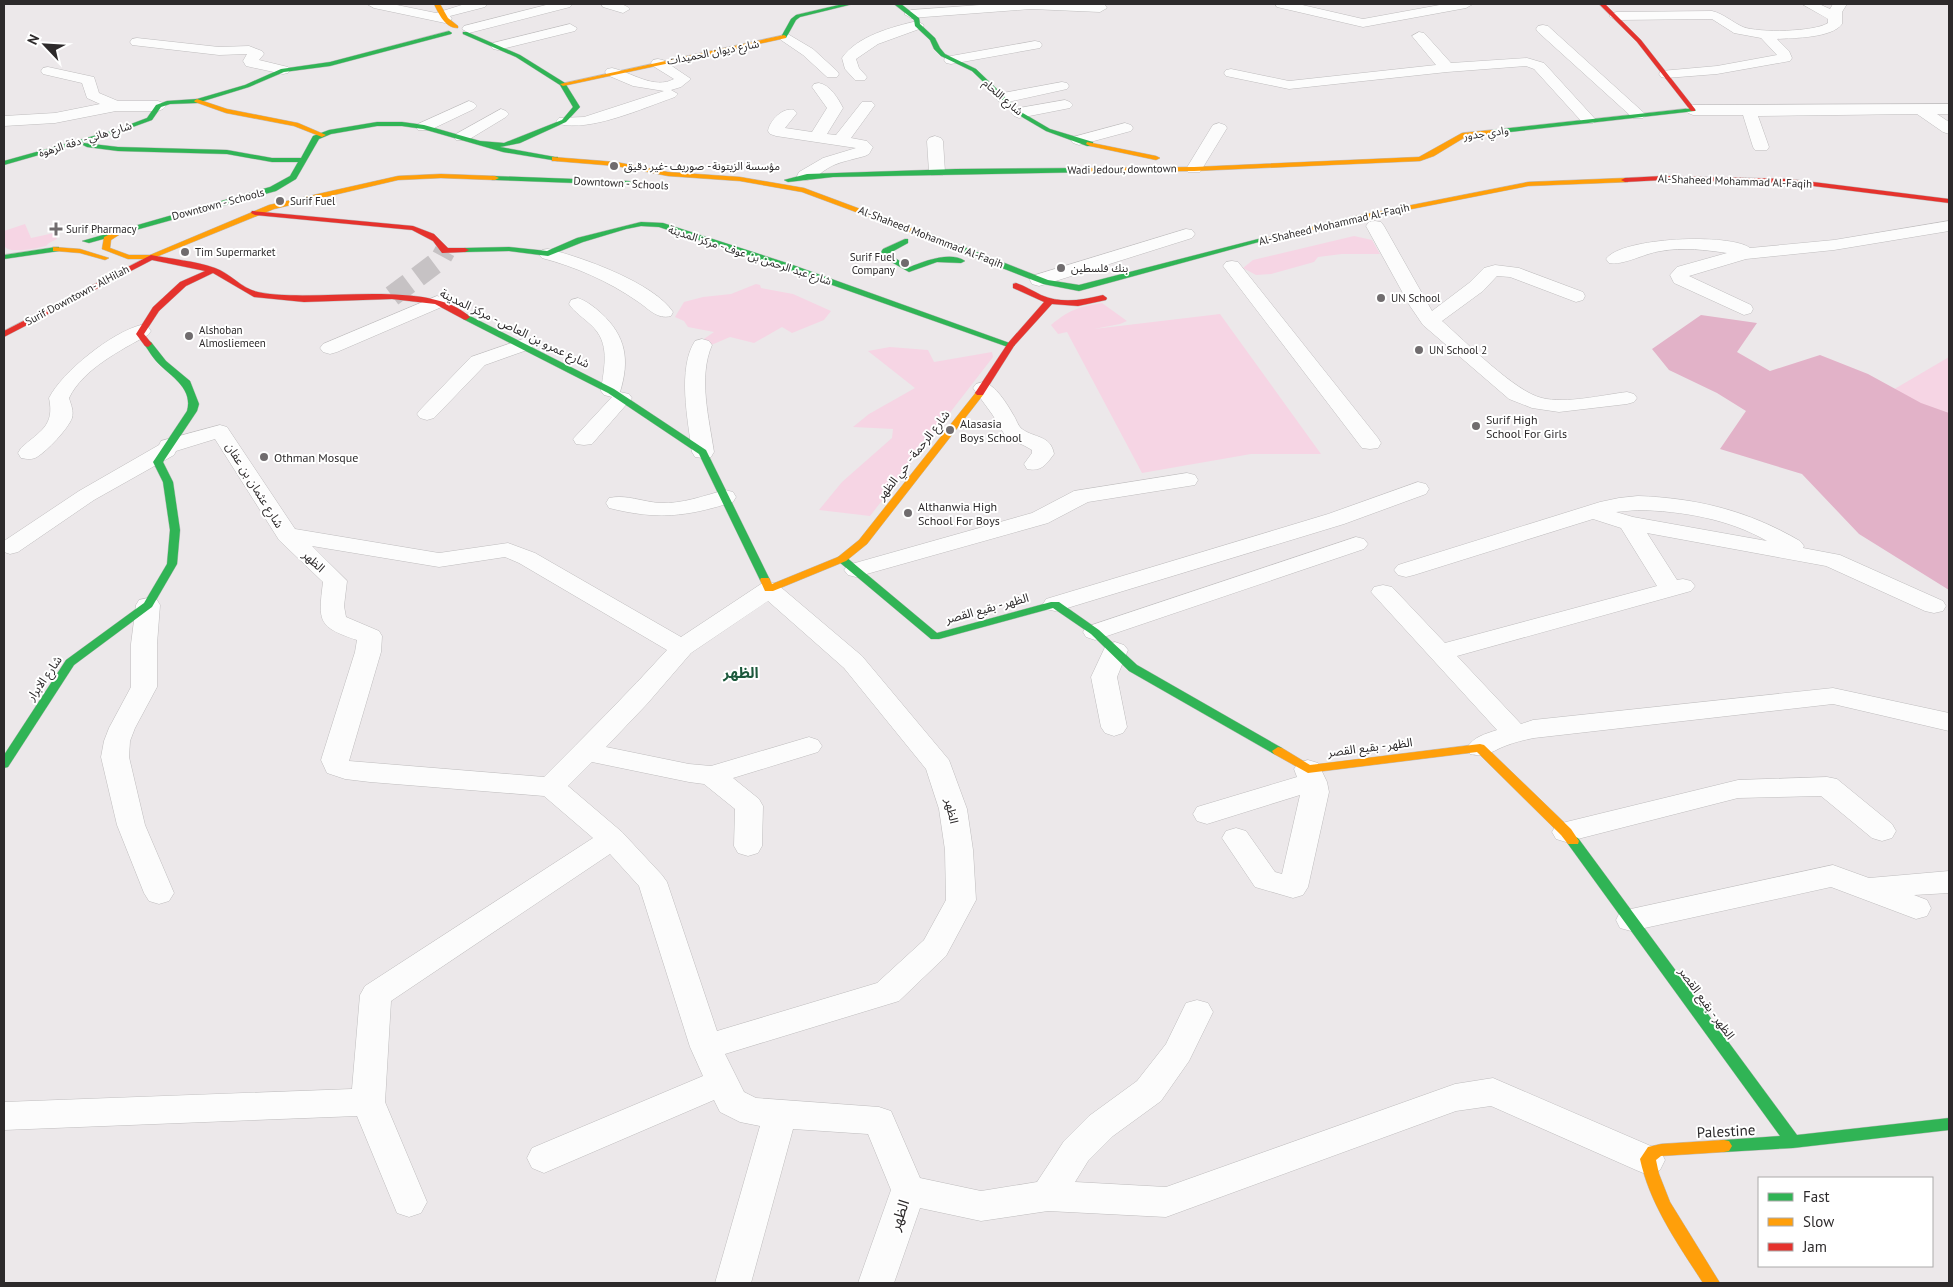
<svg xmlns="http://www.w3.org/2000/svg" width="1953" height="1287" font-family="'PT Sans','Noto Sans Arabic',sans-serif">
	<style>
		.green { fill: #f6d5e4 }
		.forest { fill: #e2b2c8 }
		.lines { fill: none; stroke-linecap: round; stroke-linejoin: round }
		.secondary-tunnel { stroke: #c6c2c4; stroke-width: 21; stroke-dasharray: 21 11; stroke-linecap: butt }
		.street-casing { stroke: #bfbdbe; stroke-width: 1 }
		.fast-casing { stroke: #bfbdbe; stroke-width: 1 }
		.slow-casing { stroke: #bfbdbe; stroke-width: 1 }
		.jam-casing { stroke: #bfbdbe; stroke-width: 1 }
		.street { fill: #fcfcfc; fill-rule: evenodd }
		.fast { fill: #30b455; fill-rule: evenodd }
		.slow { fill: #ff9f0a; fill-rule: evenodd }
		.jam { fill: #e5322d; fill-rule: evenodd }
		.poi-dot { fill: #706c6e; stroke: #fff; stroke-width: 2 }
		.labels { text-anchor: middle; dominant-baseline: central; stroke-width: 4; stroke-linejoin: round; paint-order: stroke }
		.far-street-label { font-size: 11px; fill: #2d2a2b; stroke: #fff }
		.far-poi-label { font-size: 11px; fill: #2d2a2b; stroke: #fff; text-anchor: start }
		.street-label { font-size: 12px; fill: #2d2a2b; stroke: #fff }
		.poi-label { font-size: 12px; fill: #2d2a2b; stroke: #fff; text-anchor: start }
		.quarter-label { font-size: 15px; font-weight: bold; fill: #1c593c; stroke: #fff }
		.near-street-label { font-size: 15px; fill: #2d2a2b; stroke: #fff }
	</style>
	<rect width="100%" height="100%" fill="#ece8ea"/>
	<g class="green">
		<path d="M25,224L31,238L54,233L57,239L49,243L46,246C38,248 11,254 5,247C2,244 4,235 4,231Z"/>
		<path d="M1354,236L1372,240L1380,254H1342L1318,257L1314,262L1271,274L1256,275L1243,268L1253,260Z"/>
		<path d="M756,284L760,285L761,288L793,294L831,311L824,320L792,333L782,327L754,343L730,337L709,346L698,343L714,332L688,327L684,321L675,317L684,302L703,297L731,294Z"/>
		<path d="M1102,303L1127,321L1120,324L1094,329L1220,314L1321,454H1251L1142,473L1067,332L1058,334L1051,325C1069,310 1078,307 1102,303Z"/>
		<path d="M890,347L928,350L934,362L992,352L993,357L870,516L819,510L842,482L892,438L893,429L853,427L869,414L915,388L868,351Z"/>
		<path d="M1949,357V460L1886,394Z"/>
	</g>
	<path class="forest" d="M1701,315L1757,323L1737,352L1770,371L1820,355L1868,374L1921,403L1949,413V590L1859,534L1802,474L1720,449L1746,411L1717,393L1669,370L1652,349Z"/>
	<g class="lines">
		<path class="secondary-tunnel" d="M392,296L440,260L445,251"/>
		<defs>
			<g id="street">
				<path d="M367,4H392L436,13L465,4H487L485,7L450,16L452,19L445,23L374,8Z"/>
				<path d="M550,4H572L570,7L469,33L462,29L464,26Z"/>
				<path d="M601,4C611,3 623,2 630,9L623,13L603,7Z"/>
				<path d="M994,4H1095L1105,5L1107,8L1100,12L1031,9L911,18L904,14L911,10Z"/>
				<path d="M1275,4H1298L1363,19L1445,4H1473L1466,8L1363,27L1277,7Z"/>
				<path d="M1802,4H1819L1830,9L1833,4H1847L1842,12V24C1832,38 1794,38 1777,39L1789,51L1792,58L1790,61L1717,74L1666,78L1661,77L1659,74L1661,71L1717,66L1777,55L1761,38L1734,33L1712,19L1616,20L1609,16L1616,12L1712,11C1724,14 1732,22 1743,27C1759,33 1814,32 1828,23V19Z"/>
				<path d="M917,21L924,25L922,28L878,44L856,59L859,68L867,77L865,80H855L845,69L842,58C857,36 892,27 917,21Z"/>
				<path d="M570,24L577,28L575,31L498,50L493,49L491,46L493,43Z"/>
				<path d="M1543,25L1548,26L1643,112L1646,115L1643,118H1633L1538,32L1536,29L1538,26Z"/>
				<path d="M1419,32L1424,33L1451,63L1527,58L1544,63L1596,120L1593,123H1583L1534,69L1526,66L1447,72L1289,89L1226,76L1224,73L1226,70L1231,69L1289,81L1436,65L1412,36Z"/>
				<path d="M786,33L813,49L837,71L839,74L837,77H827L803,55L781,40L779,37Z"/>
				<path d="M137,38L219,47L249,46L262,51L264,54L259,60L288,67L290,70L288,73L283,74L246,66L243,61L247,54L219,55L132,45L130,42L132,39Z"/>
				<path d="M1035,41L1040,42L1042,45L1040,48L951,64L946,63L944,60L946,57L951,56Z"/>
				<path d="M658,59L663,60L691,79L681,87L671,90L678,94L675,97C643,108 591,132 559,124L556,121L559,118L584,117L664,91L633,86L607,75L605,72L607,69L612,68C631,72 654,90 674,79L653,66L651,63L653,60Z"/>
				<path d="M48,67L94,77L99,93L118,101H158L163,103L166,106L163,109L158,111H116L55,123L4,126V116L55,113L100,104L87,98L82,83L43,74L41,71L43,68Z"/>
				<path d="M1062,82L1067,83L1069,86L1067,89L1003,103L998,101L995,98L998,95L1003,93Z"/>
				<path d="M819,83C830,85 838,98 843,108L827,134L836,135L862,102H872L875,105L851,138L867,141L873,147L869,154L865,156C855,159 843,161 834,165C822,170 813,183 799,180L797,176L799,172L823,158L856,148L776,136L770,134L768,131C770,120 783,107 794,110L797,113L785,128L812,132L827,108L812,87L814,84Z"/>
				<path d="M1065,100L1070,102L1073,105L1070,108L1019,118L1014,116L1011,113L1014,110L1019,108Z"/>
				<path d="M469,101L474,103L477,106L474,109L430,130H418L416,127L418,124Z"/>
				<path d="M1949,104V114H1937L1949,122V134L1943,132L1917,114L1758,116L1769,147L1767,150H1755L1753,147L1743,115H1693L1688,113L1685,110L1688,107L1693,105Z"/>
				<path d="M501,109L506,111L509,114L506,117L468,140H456L454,137L456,134Z"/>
				<path d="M1125,123L1131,125L1133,128L1131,131L1079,145L1073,143L1071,140L1073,137Z"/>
				<path d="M1219,123L1225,125L1227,128L1202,169L1200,172H1188L1186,169L1211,128L1213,125Z"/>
				<path d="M935,136L941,138L943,141L945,172L943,175H931L929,172L927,141L929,138Z"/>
				<path d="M1375,221L1381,222L1384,226L1432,311L1469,283L1484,268L1495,265L1519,268L1583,292L1585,296L1583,300L1576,302L1510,277L1497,276L1483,291L1442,321C1465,341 1515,392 1542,398C1566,404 1602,395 1627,392L1634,394L1637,398L1634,402L1627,404L1559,412L1532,408L1509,399L1423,325L1410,306L1366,226L1369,222Z"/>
				<path d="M1949,221V231L1834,250L1746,259L1689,276L1751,305L1753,309L1751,313L1744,315L1674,283L1670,275L1677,267L1727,253C1706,250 1683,247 1661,251C1645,253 1623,266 1609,263L1606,259C1621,237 1731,233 1750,248L1834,240Z"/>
				<path d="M1186,229L1192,230L1195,234L1192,238L1046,284L1039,286L1032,284L1030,280L1032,276Z"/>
				<path d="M548,249C582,257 654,283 673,312L671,316C657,320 648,308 637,301C608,281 576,267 542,258L539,254L542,250Z"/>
				<path d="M1232,261L1238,262L1378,438L1381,443L1378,448L1370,449L1362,448L1223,266L1226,262Z"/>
				<path d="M437,296L444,298L446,302L444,306L337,352L330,354L323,352L320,348L323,344Z"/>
				<path d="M578,298C587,301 594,307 601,313C626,336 630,360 620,392L629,394L632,398L592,444L584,445L576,444L573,439L612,397L604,395L601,391C604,367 611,343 591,325C584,318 574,312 569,304L571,300Z"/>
				<path d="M141,325L148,327L151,331L148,335C121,350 83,369 69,398C71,405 74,411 72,418C68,429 47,451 37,457C32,460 27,459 21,458L18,453L21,448C40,431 55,426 49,398C62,372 112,332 141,325Z"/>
				<path d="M523,339L530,341L533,345L530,349L485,365L434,418L427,420L420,418L417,414L420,410L471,357Z"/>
				<path d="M702,339L709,341L712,345C698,377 709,418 714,452L711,457L703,458L695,457L692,452C688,421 677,368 695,341Z"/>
				<path d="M983,382C996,385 1007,404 1014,416C1016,419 1018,426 1022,429C1034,438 1051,435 1054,454C1046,465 1041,472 1027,469L1024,464L1032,453V450L1025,446L1006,437L992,414L973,388L976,384Z"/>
				<path d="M220,425L227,427L295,529L439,553L508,543L535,553L681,637L761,584L769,582L777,584L862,656L949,760L967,809L973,850L976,900L946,956L899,1001L725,1054L744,1092L756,1098L879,1107L891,1111L920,1178L981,1191L1037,1182L1064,1141L1089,1116L1137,1081L1166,1044L1186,1003L1197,1000L1208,1003L1213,1012L1189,1061L1161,1101L1113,1136L1088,1161L1075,1182L1166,1187L1455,1084L1493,1078L1660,1150L1665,1160L1660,1170L1648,1175L1636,1170L1491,1106L1456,1111L1166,1217L1048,1211L981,1221L920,1208L894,1283H858L891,1190L868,1134L793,1129L751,1283H715L760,1126L740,1122L720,1112L714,1100L544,1173L532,1168L527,1158L532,1148L703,1076L690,1047L639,886L610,854L391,1001L385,1102L427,1202L421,1213L409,1217L397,1213L357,1116L4,1130V1102L352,1089L360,995L365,986L593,838L544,796L370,782L345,779L327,773L321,760L355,652L357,640C318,627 318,622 323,582L279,540L215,439L176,451L174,455L94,500L18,552L10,554L4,552V541L79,491L159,445L161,441ZM312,546L439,567L505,557L519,563L667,650C627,694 586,735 544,777L349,761L381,652L382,636L379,631L346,617L344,606L347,581ZM768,601L844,668L926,769L939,809L945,850L946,900L924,940L877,983L717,1031L667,882L662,875L622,832L568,786L592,762L689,782L704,784L735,809L734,846L738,853L748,856L758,853L762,846L763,806L759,799L733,778L818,752L822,746L818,740L809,737L711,766L689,764L606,747L647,704L691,653Z"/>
				<path d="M1187,473L1195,475L1198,480L1195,485L1088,502L1048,523L856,577L848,575L844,570L848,565L1032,513L1074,491Z"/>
				<path d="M1418,482L1426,484L1429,489L1426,494L1344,524L1064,609L1055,611L1046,609L1043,604L1046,599L1328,514Z"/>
				<path d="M725,490L733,492L736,497L733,502C686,517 657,520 609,508L606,503L609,498C626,494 643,502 660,503C682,504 703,496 725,490Z"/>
				<path d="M1638,496C1697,498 1749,511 1800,541L1804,546L1803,548L1840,555L1943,601L1946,606L1943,611L1934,613L1925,611L1826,566L1647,533L1677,580L1683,579L1691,581L1695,586L1691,591L1457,656L1521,724L1533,720L1833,688L1949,713V731L1833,704L1534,738C1524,740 1515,742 1505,746C1492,751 1486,758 1470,754L1467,748C1473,737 1485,734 1497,730L1371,592L1374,587L1383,585L1392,587L1445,643L1657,586L1621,528L1593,519L1414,575L1406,577L1398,575L1394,570L1398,565L1600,502L1619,498ZM1638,510C1682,511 1729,519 1767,541L1633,517L1616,512Z"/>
				<path d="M1356,537L1364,539L1368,544L1364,549L1104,637L1095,640L1086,637L1083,632L1086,627Z"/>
				<path d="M148,598L157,600L160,605L157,644V687L135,728L130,741L129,757L145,825L174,893L169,901L159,904L149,901L144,893L117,825L101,757L104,741L109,728L131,687V644L136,605L139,600Z"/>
				<path d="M1115,642L1124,645L1128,650L1117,677L1127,727L1123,733L1114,736L1105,733L1101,727L1091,677L1106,645Z"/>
				<path d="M1308,760L1318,763L1327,782L1329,792L1308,887L1303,895L1293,898L1255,887L1222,838L1226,831L1236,828L1246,831L1275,872L1282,874L1300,795L1207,824L1197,821L1193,814L1197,807L1297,777L1294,769L1298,763Z"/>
				<path d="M1827,777L1837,779L1892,824L1896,831L1892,838L1882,841L1872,838L1821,796L1738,798L1566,842L1556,839L1552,832L1556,825L1566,822L1738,780Z"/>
				<path d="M1833,865L1869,878L1949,871V893L1914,895L1927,900L1931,908L1927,916L1916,919L1831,887L1631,931L1620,928L1616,920L1620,912L1631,909Z"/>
			</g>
			<g id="fast">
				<path d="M843,4H853L800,17L796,20L786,38L781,37L791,19L796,15Z"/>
				<path d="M894,4H901L919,18L920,24L935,38L940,48L945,54L976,69L1021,112L1050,129L1093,142V146H1087L1046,131L1017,114L972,71L941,56L934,49L930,40L915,26L914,20Z"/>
				<path d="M449,31L452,33L451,34L330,66L284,72L249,87L197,103L170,104L161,107L152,120L119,132L4,165V161L115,130L147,118L156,105L167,101L197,99L245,85L281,69L330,62Z"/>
				<path d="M463,32H467L520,55L565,83L580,107L566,122L520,143L500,147L555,157H558V161L503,152L423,129L402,126H377L331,134L319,139L296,179L276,191L89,243L82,241L270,187L290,176L298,162H272L227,154L118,151L87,147L83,145L84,143L118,147L227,150L272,158H301L313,136L329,130L377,122H402L424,125L480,141L504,143L562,120L573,107L560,85L516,57L463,34Z"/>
				<path d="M1693,108L1696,110L1695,111L1492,134L1488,132L1492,130Z"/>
				<path d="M1090,168L1094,170L1093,172L833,177L788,182L784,180L807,174L956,169Z"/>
				<path d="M492,176L629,181L633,183L629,185L495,180H492Z"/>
				<path d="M641,222L663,223L790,264L1015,345L1011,348L1008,347L784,268L659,227L641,226L626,229L583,242L548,256L509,251L465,252L461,250L465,248L509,247L547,251L577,238Z"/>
				<path d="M915,230H921L1048,280L1079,285L1262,238L1266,240L1079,291L1043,284L915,234Z"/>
				<path d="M905,239H908V243L888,254L910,267C924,261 951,251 965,261L961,263L937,262L909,272L879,255L883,249Z"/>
				<path d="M56,247H59V251L4,259V255Z"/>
				<path d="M466,314L614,389L706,450L770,580L769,582L765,583L760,580L699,454L608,393L463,319L462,317Z"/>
				<path d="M148,341L151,342L166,361L190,381L199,404L197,411L163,462L173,482L180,530L177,564L152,607L74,665L8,767L4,768V755L66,660L144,603L167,564L170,530L163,482L153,462L187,411C193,390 174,378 161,366C154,360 149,351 144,344Z"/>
				<path d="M842,556L846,557L937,633L1051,602H1059L1099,630L1137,665L1282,748L1284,751L1278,755L1274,754L1129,671L1091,634L1053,608L939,639H931L838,561L837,559L838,557Z"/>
				<path d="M1573,836L1578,838L1797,1135L1949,1118V1130L1793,1148L1724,1152L1719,1151L1716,1146L1719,1141L1724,1140L1780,1136L1568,844L1567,841L1568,838Z"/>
			</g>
			<g id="slow">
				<path d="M434,4H440L448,18L458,26V28C445,28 439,14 434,4Z"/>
				<path d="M784,35L786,36V38L563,86L560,84Z"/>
				<path d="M197,99L227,109L298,123L326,135L322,137L294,126L226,113L195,102L194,101Z"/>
				<path d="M1492,130L1496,132L1495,134L1467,136L1434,156L1420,161L1194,171L1090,172L1086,170L1090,168L1194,167L1419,157L1462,133Z"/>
				<path d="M1087,142L1156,156L1160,158L1156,160L1090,146L1086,144Z"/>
				<path d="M552,157L616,162L668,172L740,177L804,188L922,232L915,234L802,192L740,181L668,176L616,166L555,161H552Z"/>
				<path d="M441,174L495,176L499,178L495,180L441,178L398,180L274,209L151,259H128L102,249L104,237L121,229L125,231L111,240L110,248L129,255H150L269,205L398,176Z"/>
				<path d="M1625,178H1628V182L1528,186L1356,220L1262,242L1258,240L1356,216L1528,182Z"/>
				<path d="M53,247L80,249L109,258L105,260L80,253L56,251H53Z"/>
				<path d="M980,390L983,391V395L867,544L846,561L773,591H765L760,580L761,578H769L772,584L838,557L859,540L977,391Z"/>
				<path d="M1480,744L1484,745L1571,829L1579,841L1578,844H1568L1561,835L1477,752L1308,773L1274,754L1272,751L1278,747L1282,748L1310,765Z"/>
				<path d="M1724,1140L1729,1141L1732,1146L1729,1151L1724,1152L1661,1156L1656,1160L1659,1174L1670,1202L1720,1283H1703C1678,1244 1650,1205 1640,1159L1648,1147L1661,1144Z"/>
			</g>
			<g id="jam">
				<path d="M1599,4H1605L1641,40L1695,109V111H1691L1637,42Z"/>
				<path d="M1663,176L1789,179L1949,199V203L1789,183L1663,180L1625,182L1621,180L1625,178Z"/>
				<path d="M252,211L413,226L434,234L448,248H465L469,250L465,252L442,253L433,241L412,230L255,215L251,213Z"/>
				<path d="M151,255C172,259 195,261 215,268C230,273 242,289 258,292C315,304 428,277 470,317L466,320L463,319L435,304L392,299L304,302L254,297L213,273L186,286L159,311L144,334L152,344L148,347L145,346L136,334L153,307L180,282L205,271L152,260L4,337V331Z"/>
				<path d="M1016,283C1025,286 1033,291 1041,295C1062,304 1082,300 1103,295L1107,298L1106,300L1078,306L1052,304L1014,346L983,395H977L975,393L1008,343L1044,302L1013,288V284Z"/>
			</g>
		</defs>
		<use href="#street" class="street-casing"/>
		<use href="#fast" class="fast-casing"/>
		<use href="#slow" class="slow-casing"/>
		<use href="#jam" class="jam-casing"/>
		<use href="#street" class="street"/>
		<use href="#fast" class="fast"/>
		<use href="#slow" class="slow"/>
		<use href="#jam" class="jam"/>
	</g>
	<g class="poi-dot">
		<circle cx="614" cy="166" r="5"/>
		<circle cx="280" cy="201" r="5"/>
		<path d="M53.5 221.5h5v5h5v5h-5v5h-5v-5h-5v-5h5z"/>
		<circle cx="185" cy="252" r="5"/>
		<circle cx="905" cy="263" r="5"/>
		<circle cx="1061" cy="268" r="5"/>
		<circle cx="1381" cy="298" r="5"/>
		<circle cx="189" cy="336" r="5"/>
		<circle cx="1419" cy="350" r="5"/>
		<circle cx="1476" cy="426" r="5"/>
		<circle cx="950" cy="430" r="5"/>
		<circle cx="264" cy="457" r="5"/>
		<circle cx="908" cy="513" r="5"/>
	</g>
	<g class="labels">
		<g class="far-street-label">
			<text transform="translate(713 52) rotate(-11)">شارع ديوان الحميدات</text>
			<text transform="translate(1003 97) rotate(41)">شارع اللحام</text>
			<text transform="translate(1486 133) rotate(-8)">وادي جدور</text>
			<text transform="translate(85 139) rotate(-17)">شارع هاني - دفة الزهوة</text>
			<text transform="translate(1122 169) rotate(-1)">Wadi Jedour, downtown</text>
			<text transform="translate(1735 181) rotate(2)">Al-Shaheed Mohammad Al-Faqih</text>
			<text transform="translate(621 183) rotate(3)">Downtown - Schools</text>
			<text transform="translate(218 204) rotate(-15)">Downtown - Schools</text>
			<text transform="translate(1334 224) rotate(-13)">Al-Shaheed Mohammad Al-Faqih</text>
			<text transform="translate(931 237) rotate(21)">Al-Shaheed Mohammad Al-Faqih</text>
			<text transform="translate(750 255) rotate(18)">شارع عبد الرحمن بن عوف - مركز المدينة</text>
			<text transform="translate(77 295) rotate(-28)">Surif Downtown- AlHilah</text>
		</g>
		<g class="far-poi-label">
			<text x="624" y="166">مؤسسة الزيتونة - صوريف -غير دقيق</text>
			<text x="290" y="201">Surif Fuel</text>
			<text x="66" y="229">Surif Pharmacy</text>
			<text x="195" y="252">Tim Supermarket</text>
			<text x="895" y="257" text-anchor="end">Surif Fuel<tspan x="895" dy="13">Company</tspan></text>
			<text x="1071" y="268">بنك فلسطين</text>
			<text x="1391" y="298">UN School</text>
			<text x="199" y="330">Alshoban<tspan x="199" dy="13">Almosliemeen</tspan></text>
			<text x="1429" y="350">UN School 2</text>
		</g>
		<g class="street-label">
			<text transform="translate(515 328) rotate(26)">شارع عمرو بن العاص - مركز المدينة</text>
			<text transform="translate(913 455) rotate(-52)">شارع الرحمة - حي الظهر</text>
			<text transform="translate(255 485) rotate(58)">شارع عثمان بن عفان</text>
			<text transform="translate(314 561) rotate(43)">الظهر</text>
			<text transform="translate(987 608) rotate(-15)">الظهر - بقيع القصر</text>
			<text transform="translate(44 678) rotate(-55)">شارع الابرار</text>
			<text transform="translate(1370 747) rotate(-7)">الظهر - بقيع القصر</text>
			<text transform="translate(952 811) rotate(78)">الظهر</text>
			<text transform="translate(1707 1003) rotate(54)">الظهر - بقيع القصر</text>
		</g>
		<g class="poi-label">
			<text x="1486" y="419">Surif High<tspan x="1486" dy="14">School For Girls</tspan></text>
			<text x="960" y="423">Alasasia<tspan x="960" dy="14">Boys School</tspan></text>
			<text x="274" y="457">Othman Mosque</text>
			<text x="918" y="506">Althanwia High<tspan x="918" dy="14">School For Boys</tspan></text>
		</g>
		<g class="quarter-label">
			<text x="741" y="672">الظهر</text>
		</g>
		<g class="near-street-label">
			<text transform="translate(1726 1131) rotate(-3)">Palestine</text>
			<text transform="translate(899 1215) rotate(-71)">الظهر</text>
		</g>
	</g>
	<rect width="1953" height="1287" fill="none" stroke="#2d2a2b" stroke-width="10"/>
	<rect x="1758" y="1177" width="175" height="90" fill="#ffffff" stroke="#abaaaa"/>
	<rect x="1768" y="1193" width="25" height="8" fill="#30b455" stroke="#abaaaa"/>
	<text x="1803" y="1202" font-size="15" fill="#2d2a2b">Fast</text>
	<rect x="1768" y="1218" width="25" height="8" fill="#ff9f0a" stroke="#abaaaa"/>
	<text x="1803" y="1227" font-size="15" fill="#2d2a2b">Slow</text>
	<rect x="1768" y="1243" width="25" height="8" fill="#e5322d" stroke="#abaaaa"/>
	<text x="1803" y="1252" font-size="15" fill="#2d2a2b">Jam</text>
	<g transform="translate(45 45) rotate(295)" stroke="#ffffff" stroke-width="4" paint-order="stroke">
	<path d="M0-4L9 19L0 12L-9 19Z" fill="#2d2a2b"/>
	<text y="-8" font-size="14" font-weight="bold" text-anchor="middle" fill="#2d2a2b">N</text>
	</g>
</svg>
